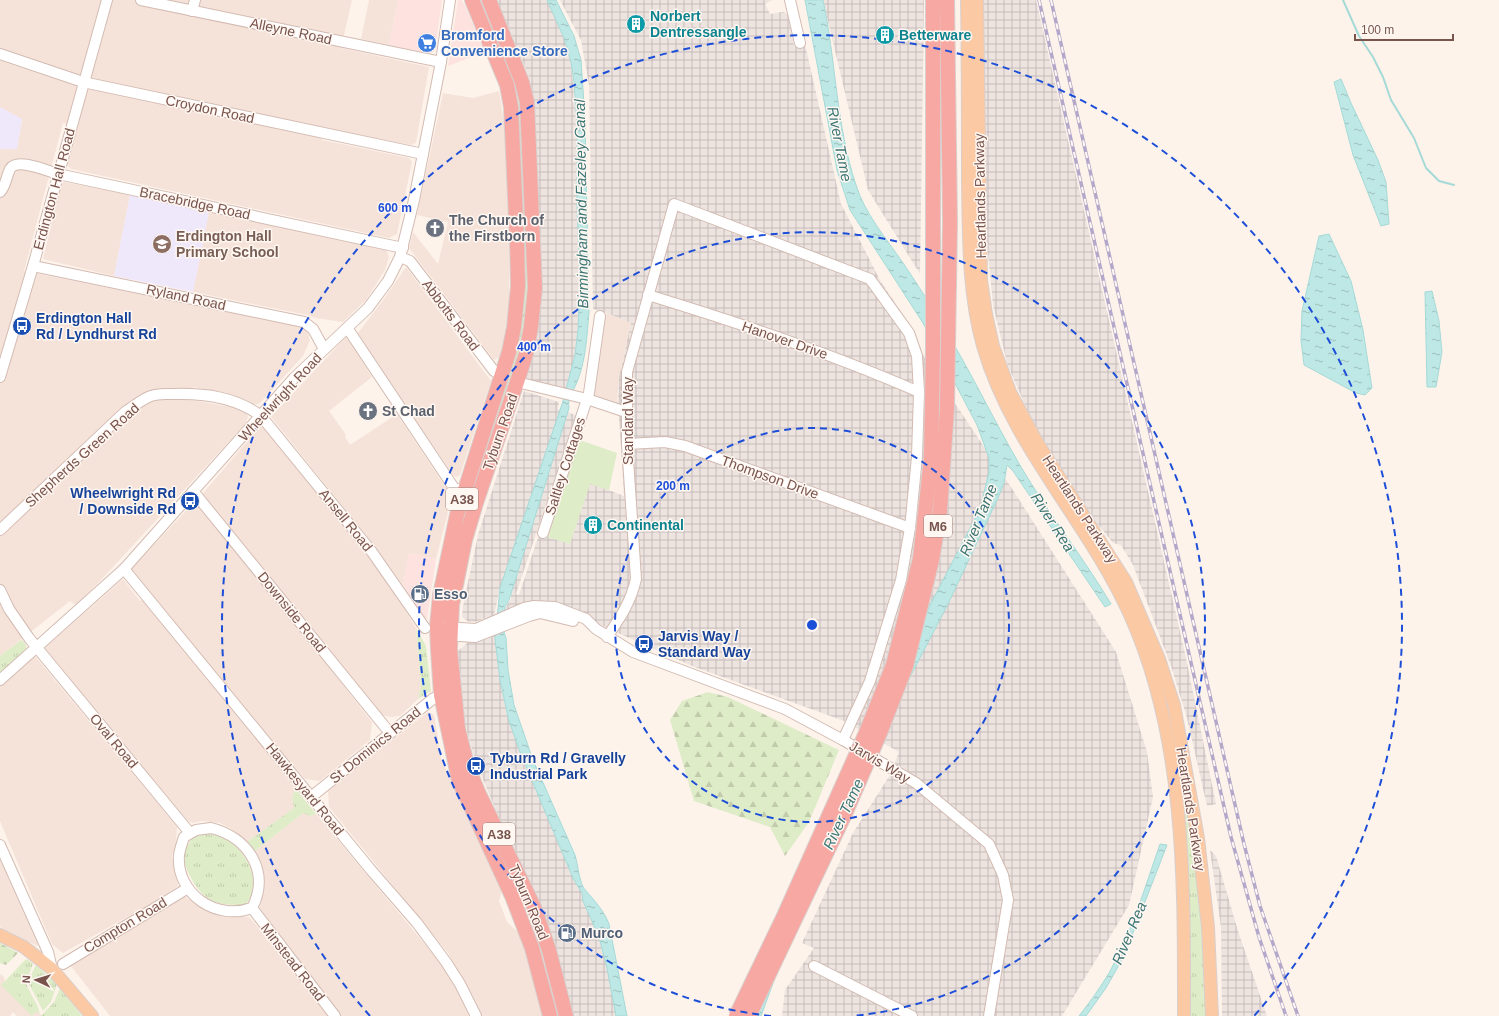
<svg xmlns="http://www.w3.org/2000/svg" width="1499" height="1016" font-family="Arial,sans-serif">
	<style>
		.residential { fill: #f5e3d9 }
		.commercial { fill: #fde2df }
		.industrial { fill: url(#industrial-grid) }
		.education { fill: #efe7fa }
		.grass { fill: url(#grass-tufts) }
		.forest { fill: url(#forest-firs) }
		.garden { fill: #deecc8 }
		.water { fill: url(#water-ripples); stroke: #a5dad7 }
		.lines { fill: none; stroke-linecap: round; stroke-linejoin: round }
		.stream { stroke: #a5dad7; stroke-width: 2 }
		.minor-casing { stroke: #d3bbb2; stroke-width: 12 }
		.major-casing { stroke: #d9cfcd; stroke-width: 14 }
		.highway-casing { stroke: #d9cfcd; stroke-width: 16 }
		.minor { stroke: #fff; stroke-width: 10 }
		.major { stroke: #fbc9a4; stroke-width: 12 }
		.highway { stroke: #f7a8a2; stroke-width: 14 }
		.rail-casing { stroke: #b3a8c9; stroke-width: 3.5 }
		.rail { stroke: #fff7f2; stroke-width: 2; stroke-dasharray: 6; stroke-linecap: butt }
		.highway-bridge-casing { stroke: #d9cfcd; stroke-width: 16; stroke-linecap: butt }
		.highway-bridge { stroke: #f7a8a2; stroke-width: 14 }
		.ring { fill: none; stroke: #1d4ed8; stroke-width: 2; stroke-dasharray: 7 5 }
		.labels { text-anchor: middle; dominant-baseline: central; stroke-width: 3; stroke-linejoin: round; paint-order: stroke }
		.shield { fill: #fff7f2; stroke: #a1857e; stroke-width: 1 }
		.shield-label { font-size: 13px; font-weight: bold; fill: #79544d }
		.culture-label { font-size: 14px; font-weight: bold; fill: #0d838f; stroke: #fff7f2; text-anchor: start }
		.street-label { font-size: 14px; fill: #79544d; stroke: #fff7f2 }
		.shop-label { font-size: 14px; font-weight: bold; fill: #366cbe; stroke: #fff7f2; text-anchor: start }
		.worship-label { font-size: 14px; font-weight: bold; fill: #5b616d; stroke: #fff7f2; text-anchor: start }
		.education-label { font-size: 14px; font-weight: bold; fill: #785e54; stroke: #fff7f2; text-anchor: start }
		.transit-label { font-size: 14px; font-weight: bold; fill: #164399; stroke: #fff7f2; text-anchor: start }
		.service-label { font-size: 14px; font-weight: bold; fill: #4e5e75; stroke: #fff7f2; text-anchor: start }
		.water-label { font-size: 15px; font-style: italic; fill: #3c7675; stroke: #fff7f2 }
		.centre { fill: #1d4ed8; stroke: #fff7f2; stroke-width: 2 }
		.ring-label { font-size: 12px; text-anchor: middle; font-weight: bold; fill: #1d4ed8; stroke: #fff7f2; stroke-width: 3; stroke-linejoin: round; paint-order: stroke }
	</style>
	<defs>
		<pattern id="industrial-grid" width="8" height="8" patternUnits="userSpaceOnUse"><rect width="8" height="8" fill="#ede4e0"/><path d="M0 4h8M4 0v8" fill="none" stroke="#c5bbb8"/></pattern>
		<pattern id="grass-tufts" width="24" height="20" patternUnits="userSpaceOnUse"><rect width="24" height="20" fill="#deecc8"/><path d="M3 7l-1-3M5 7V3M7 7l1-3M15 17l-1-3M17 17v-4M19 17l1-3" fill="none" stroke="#c2ccad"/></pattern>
		<pattern id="forest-firs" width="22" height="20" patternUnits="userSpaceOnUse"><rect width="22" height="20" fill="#deecc8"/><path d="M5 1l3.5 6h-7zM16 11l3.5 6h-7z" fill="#c2ccad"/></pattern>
		<pattern id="water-ripples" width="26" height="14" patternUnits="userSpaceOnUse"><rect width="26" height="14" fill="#bee8e5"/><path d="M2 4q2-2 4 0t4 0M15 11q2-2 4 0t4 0" fill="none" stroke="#9fbfbc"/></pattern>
	</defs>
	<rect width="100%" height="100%" fill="#fdf3eb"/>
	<g class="residential">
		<path d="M0,0H352L341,48L429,67L416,143L411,145L323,128L322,140L409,158L412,162L397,234L389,238L71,169L67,165L78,127L63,123L24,271L301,326L307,331L310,340L303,356L259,404H252L227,393L193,387L192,400L237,408L246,411L248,417L246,423L101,580L76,605L70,601L0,656V149H17L22,120L0,107Z"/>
		<path d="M369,0H398L389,45L361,39Z"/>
		<path d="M499,91L504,123L509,238V305L501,356L494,360L409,248L413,232L438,264L448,222L417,215L443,93L473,98Z"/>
		<path d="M64,182L130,195L114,276L43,259L61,185Z"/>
		<path d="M209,212L386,249L389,257L385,270L366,300L343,322L315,318L307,315L193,292Z"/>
		<path d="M406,267L491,381L460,475L457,477L454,476L367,350L358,333L384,299Z"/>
		<path d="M607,313L631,323L619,377L617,402L598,399L592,394L602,317L605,318Z"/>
		<path d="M347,336L372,377L329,411L346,435L345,437L350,445L397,414L452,497L436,559L409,553L403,585L378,550L271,417Z"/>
		<path d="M260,426L266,427L369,557L403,607L416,628L421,686L418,699L400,716L391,717L381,715L344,668L335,675L372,722L370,740L320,781L305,779L264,732L257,740L295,788L292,799L294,808L247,842L230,828L220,823L201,821L193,823L188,821L45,648L123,579L140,601L149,593L130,570L205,491Z"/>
		<path d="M34,655L177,827L176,844L172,856L178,886L149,905L63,953L52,944L0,821V684Z"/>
		<path d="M428,712L434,715L441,758L468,820L502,890L499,901L507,922L521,935L530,957L543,1016H482L473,996L448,953L329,807L328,791Z"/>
		<path d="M303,813L310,816L316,814L439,961L461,997L469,1016H110L70,965L184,896L204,909L227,916L248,917L251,919L294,970L302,964L260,908L265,882L255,851Z"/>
		<path d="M0,860L38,944L37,946L0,927Z"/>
		<path d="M0,974L4,977L5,982L40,1014L45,1016H17L13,1012L10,1016H0Z"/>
	</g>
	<g class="commercial">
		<path d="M398,0H442L435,50L433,52L427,53L389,45Z"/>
		<path d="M458,0H461L465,5L484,52L448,66Z"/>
		<path d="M409,553L436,559L427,619L424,618L403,585Z"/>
	</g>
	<g class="industrial">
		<path d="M497,0H547L564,38L571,62L577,126L578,234L580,284L578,330L575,355L565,395L525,379L537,335L541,300L535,111L530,79Z"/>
		<path d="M560,0H772L765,4L770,14L783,12L788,14L794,46L805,44L841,204L881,282L915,332L924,357L1011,487L1116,652L1147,752L1153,797L1129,905L1062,1016H782L785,990L814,948L802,943L853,833L890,775L899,752L844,721L692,666L587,619L505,617L506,607L511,599V592L500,588L494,615L475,622H469L462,617L463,606L478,535L524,391L559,402L558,409L576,415L516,594L519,595L539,534L570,544L590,483L624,496L619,415L603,400L617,402L618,400L619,377L631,323L607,313L593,309L589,85L581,40Z"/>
		<path d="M823,0H924L920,274L868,190Z"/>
		<path d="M984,0H1036L1186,658L1216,804L1207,806L1187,718L1171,666L1133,565L1121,545L1113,543L1088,512L1033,424L1007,363L993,305L986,232L983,132Z"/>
		<path d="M496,630V648L500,680L509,721L526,766L573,878L582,893L583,901L599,937L607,968L616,1016H572L555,943L540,904L504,830L475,760L465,724L458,651L474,637Z"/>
		<path d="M1210,850L1216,856L1238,931L1267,1016H1222L1221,927Z"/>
	</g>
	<g class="education">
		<path d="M0,107L22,119L17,149H0Z"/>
		<path d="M130,195L209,212L193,292L114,276Z"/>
	</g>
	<g class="grass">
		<path d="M486,6L521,92L530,289L526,339L457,548L455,535L514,358L519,338L522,301L518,152L482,7Z"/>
		<path d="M416,628L426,646L431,691L418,699L421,686Z"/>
		<path d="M21,640L25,643L27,649L0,674V656Z"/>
		<path d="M1179,767L1196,850L1209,1016H1190C1190,933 1189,850 1178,768Z"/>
		<path d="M295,788L316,814L310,816L303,813L255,851L247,842L294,808L292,799Z"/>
		<path d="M203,834C210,834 220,835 227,839C247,852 265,885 245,905C216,906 203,901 190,876C186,869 183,861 185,852C186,847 189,843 192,838Z"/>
		<path d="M26,959L33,963L26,984L38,1007L40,1014L36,1011L35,1013L5,981Z"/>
		<path d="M36,965L57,984L51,1002L43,1011L29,984L28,981Z"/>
		<path d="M60,988L82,1016H41L54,1002Z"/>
	</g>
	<g class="forest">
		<path d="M708,692L728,697L839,750L809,822L785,856L770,827L694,801L670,720L682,701Z"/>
		<path d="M0,943L18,953L6,965L0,963Z"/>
	</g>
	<g class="garden">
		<path d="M577,439L617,453L609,490L590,484L570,544L544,536Z"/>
		<path d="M5,981L35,1013L32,1016L1,985Z"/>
	</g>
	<g class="water">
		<path d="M547,0H556L574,36L581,60L585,119L589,312C587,335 586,360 577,382C574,390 567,398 569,408L509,600L505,607L504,632L506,638L508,670L514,705L533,760L575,855C578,864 579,884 586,891C595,901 604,911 609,924L627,1016H616L607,968L599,937L583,901L582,893L573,878L520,752L509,721L500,680L495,639L500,588L563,401L575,355L578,330L580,284L577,205V126L574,82L571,62L564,38Z"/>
		<path d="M805,0H823C836,61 836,125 856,185C865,214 886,238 903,263C916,282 928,301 940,321C969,368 993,419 1021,467C1049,514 1083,557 1111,604L1105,607L1013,471L1007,465L1004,483L998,498L948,604L911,675L776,975L761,1016H756L930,605L980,509L989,472V458L977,425L923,323L850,210L837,170Z"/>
		<path d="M1341,79L1351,103L1378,160L1386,182L1389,224L1381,226L1353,155L1334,82Z"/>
		<path d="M1329,234L1351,281L1363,330L1372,388L1365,395L1356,393L1304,365L1301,340L1302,311L1319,236Z"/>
		<path d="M1432,291L1439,321L1442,352L1436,387H1427L1425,292Z"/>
		<path d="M1160,844L1167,845L1124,956L1106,988L1086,1016H1079C1090,1002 1100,988 1109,973C1132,932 1145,887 1160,844Z"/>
	</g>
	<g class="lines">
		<path class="stream" d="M1343,0L1359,36L1373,57L1383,77L1391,100L1414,138L1426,168L1439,181L1454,185"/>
		<defs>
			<g id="minor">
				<path d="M141,0L441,62"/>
				<path d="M790,0L800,43"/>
				<path d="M192,11L195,0"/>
				<path d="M0,54L83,82L423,154"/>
				<path d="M0,192C6,186 6,177 10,169C17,157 47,171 58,174L403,248"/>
				<path d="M400,257L410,261L494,371L502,375"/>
				<path d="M33,266L304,322L313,329L324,349"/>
				<path d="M648,295C740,323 830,353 919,392"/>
				<path d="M348,329L454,488L464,492"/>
				<path d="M0,377L33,266L107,0"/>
				<path d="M517,382L587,399L626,412"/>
				<path d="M627,444L665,442L685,446L910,528"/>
				<path d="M193,491L390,733"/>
				<path d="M0,530L125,412C133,407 142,399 151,396C158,393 166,394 173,394C205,393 236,397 261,416L372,552L425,628"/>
				<path d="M543,533L589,393L600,316"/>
				<path d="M124,569L371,870L417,923L446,962L460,984L476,1016"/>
				<path d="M0,590L9,609L29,638L190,833"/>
				<path d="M444,627L476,629L524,608L534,606L555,607L586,619L596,629L633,652L785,709L843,740L916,783L989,844L1003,875L1008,900L989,1016"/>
				<path d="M445,635L475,637L529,616L540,613L573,621"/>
				<path d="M607,637C620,618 631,602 636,579L627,444V372L674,204L870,279L909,333L917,356L919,392L917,457L910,528L901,580L870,681L843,740"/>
				<path d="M0,680L124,569L294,378L368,308L388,281L400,257L414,200L441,62L450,0"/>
				<path d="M311,797L434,698L441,695"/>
				<path d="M211,828C248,837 271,872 252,908C216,921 176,894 179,855C180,849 182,843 184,837L196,830Z"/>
				<path d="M0,845L48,952L52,969"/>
				<path d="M252,908L335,1016"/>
				<path d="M63,964L188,888"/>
				<path d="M814,966L912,1016"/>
			</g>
			<g id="major">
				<path d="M967,0C968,61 968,121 968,182C969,237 968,292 983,346C1012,447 1089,522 1131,617C1186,741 1184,883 1184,1016"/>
				<path d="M977,0L981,280L986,314L993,346L1010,392L1038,444L1126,582L1159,659L1174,705L1198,838L1208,927L1212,1016"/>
				<path d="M0,935L24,947L52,969L92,1016"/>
			</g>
			<g id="highway">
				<path d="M472,0L507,85L511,107L517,242L518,286L514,327L509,352L457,515L440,595L437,626L438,650L441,695L459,781L512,896L532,948L550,1016"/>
				<path d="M489,0L522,82L527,102L535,288L531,327L526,354L517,382L476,503L465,540L452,605L450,649L458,729L468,768L479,794L534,907L549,950L566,1016"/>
			</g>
		</defs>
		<use href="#minor" class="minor-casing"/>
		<use href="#major" class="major-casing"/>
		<use href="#highway" class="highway-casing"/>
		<use href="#minor" class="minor"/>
		<use href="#major" class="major"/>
		<use href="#highway" class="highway"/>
		<defs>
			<g id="rail">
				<path d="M1039,0L1231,837L1259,937L1286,1016"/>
				<path d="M1051,0L1244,844L1260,906L1298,1016"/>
			</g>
		</defs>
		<use href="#rail" class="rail-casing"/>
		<use href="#rail" class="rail"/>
		<defs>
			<g id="highway-bridge">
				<path d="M736,1016L783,918L865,735L893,665L920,559L931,459L933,350V0"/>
				<path d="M749,1016L844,816L880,733L906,666L932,560L940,511L947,408L950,222L947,0"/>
			</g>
		</defs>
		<use href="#highway-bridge" class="highway-bridge-casing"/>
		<use href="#highway-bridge" class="highway-bridge"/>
	</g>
	<g class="ring">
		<circle cx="812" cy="625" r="197"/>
		<path d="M771 1016A393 393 0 1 1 853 1016"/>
		<path d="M370 1016A590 590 0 1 1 1254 1016"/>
	</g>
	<defs>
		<symbol id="building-disc" viewBox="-11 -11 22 22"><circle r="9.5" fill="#0f9aa8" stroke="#fff7f2"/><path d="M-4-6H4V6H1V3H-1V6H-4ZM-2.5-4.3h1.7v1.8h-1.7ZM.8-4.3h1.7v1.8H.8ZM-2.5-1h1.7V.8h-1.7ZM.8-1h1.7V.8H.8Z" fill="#fff"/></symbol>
		<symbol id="supermarket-disc" viewBox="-11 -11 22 22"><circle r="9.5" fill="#3f7fe0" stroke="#fff7f2"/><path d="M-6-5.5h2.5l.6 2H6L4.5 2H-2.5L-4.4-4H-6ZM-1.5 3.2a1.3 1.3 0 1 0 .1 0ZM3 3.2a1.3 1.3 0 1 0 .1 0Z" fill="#fff"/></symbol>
		<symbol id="church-disc" viewBox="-11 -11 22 22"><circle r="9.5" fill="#6b7280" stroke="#fff7f2"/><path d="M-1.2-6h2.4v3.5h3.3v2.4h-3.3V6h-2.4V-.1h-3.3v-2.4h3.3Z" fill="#fff"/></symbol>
		<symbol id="school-disc" viewBox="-11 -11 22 22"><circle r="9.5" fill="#8d6e63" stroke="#fff7f2"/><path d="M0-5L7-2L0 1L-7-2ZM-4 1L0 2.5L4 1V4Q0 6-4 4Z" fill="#fff"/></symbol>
		<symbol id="bus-disc" viewBox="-11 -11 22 22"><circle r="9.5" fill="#1a4fb4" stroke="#fff7f2"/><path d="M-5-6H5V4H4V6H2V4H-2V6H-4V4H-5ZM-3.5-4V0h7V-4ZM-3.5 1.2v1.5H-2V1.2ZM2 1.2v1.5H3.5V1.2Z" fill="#fff"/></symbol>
		<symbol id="fuel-disc" viewBox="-11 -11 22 22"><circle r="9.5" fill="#5c6f8a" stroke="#fff7f2"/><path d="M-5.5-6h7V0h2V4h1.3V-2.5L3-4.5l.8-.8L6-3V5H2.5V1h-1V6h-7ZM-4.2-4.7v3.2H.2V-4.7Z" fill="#fff"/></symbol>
	</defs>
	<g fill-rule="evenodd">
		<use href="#building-disc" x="625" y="13" width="22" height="22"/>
		<use href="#building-disc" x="874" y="24" width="22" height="22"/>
		<use href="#supermarket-disc" x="416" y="32" width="22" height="22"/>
		<use href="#church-disc" x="424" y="217" width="22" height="22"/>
		<use href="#school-disc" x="151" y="233" width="22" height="22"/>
		<use href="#bus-disc" x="11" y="315" width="22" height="22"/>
		<use href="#church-disc" x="357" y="400" width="22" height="22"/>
		<use href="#bus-disc" x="179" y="490" width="22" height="22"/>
		<use href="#building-disc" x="582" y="514" width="22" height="22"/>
		<use href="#fuel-disc" x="409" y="583" width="22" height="22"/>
		<use href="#bus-disc" x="633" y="633" width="22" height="22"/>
		<use href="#bus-disc" x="465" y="755" width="22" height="22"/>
		<use href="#fuel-disc" x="556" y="922" width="22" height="22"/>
	</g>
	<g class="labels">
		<g class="shield">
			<rect x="446" y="488" width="32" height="22" rx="3"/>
			<rect x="924" y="515" width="28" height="22" rx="3"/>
			<rect x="483" y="823" width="32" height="22" rx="3"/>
		</g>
		<g class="shield-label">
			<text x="462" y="499">A38</text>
			<text x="938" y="526">M6</text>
			<text x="499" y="834">A38</text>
		</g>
		<g class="culture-label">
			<text x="650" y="16">Norbert<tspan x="650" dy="16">Dentressangle</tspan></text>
			<text x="899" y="35">Betterware</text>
			<text x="607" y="525">Continental</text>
		</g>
		<g class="street-label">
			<text transform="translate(291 31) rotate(12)">Alleyne Road</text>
			<text transform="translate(210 109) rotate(12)">Croydon Road</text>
			<text transform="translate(54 189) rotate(-75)">Erdington Hall Road</text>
			<text transform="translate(980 196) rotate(-91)">Heartlands Parkway</text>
			<text transform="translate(195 203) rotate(12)">Bracebridge Road</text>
			<text transform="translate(186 297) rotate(12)">Ryland Road</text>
			<text transform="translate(451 315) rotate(53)">Abbotts Road</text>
			<text transform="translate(785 340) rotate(19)">Hanover Drive</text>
			<text transform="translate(280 397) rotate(-47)">Wheelwright Road</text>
			<text transform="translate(628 421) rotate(-90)">Standard Way</text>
			<text transform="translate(500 432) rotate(-71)">Tyburn Road</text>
			<text transform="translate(82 455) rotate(-42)">Shepherds Green Road</text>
			<text transform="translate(565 466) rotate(-72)">Saltley Cottages</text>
			<text transform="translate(770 477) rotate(20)">Thompson Drive</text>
			<text transform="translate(1080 509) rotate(57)">Heartlands Parkway</text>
			<text transform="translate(346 520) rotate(51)">Ansell Road</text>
			<text transform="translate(292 612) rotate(51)">Downside Road</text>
			<text transform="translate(114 741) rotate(50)">Oval Road</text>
			<text transform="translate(375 745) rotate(-39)">St Dominics Road</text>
			<text transform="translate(880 762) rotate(31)">Jarvis Way</text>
			<text transform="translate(305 789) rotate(51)">Hawkesyard Road</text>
			<text transform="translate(1191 809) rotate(81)">Heartlands Parkway</text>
			<text transform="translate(529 902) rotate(67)">Tyburn Road</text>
			<text transform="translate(125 925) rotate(-31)">Compton Road</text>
			<text transform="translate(293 962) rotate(52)">Minstead Road</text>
		</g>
		<g class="shop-label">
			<text x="441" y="35">Bromford<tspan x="441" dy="16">Convenience Store</tspan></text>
		</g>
		<g class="worship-label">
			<text x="449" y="220">The Church of<tspan x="449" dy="16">the Firstborn</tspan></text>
			<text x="382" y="411">St Chad</text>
		</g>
		<g class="education-label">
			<text x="176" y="236">Erdington Hall<tspan x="176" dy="16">Primary School</tspan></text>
		</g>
		<g class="transit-label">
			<text x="36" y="318">Erdington Hall<tspan x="36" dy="16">Rd / Lyndhurst Rd</tspan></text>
			<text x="176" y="493" text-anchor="end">Wheelwright Rd<tspan x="176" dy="16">/ Downside Rd</tspan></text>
			<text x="658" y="636">Jarvis Way /<tspan x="658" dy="16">Standard Way</tspan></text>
			<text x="490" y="758">Tyburn Rd / Gravelly<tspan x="490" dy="16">Industrial Park</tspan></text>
		</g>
		<g class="service-label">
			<text x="434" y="594">Esso</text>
			<text x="581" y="933">Murco</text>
		</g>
		<g class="water-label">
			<text transform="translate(840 144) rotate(79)">River Tame</text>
			<text transform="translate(581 204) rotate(-91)">Birmingham and Fazeley Canal</text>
			<text transform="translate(978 520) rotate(-68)">River Tame</text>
			<text transform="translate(1053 522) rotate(57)">River Rea</text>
			<text transform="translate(843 814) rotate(-65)">River Tame</text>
			<text transform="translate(1129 933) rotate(-67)">River Rea</text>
		</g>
	</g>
	<circle cx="812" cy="625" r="6" class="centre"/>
	<g class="ring-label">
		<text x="395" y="212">600 m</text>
		<text x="534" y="351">400 m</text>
		<text x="673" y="490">200 m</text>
	</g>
	<g transform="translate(36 980) rotate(274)" stroke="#fff7f2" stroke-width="3" paint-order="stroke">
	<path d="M0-3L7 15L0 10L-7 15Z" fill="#79544d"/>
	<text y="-6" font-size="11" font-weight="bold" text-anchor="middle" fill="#79544d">N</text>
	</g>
	<path d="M1355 34v6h98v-6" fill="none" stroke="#79544d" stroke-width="2"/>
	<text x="1361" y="34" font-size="12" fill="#79544d" stroke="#fff7f2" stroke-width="3" paint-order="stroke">100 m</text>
</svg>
